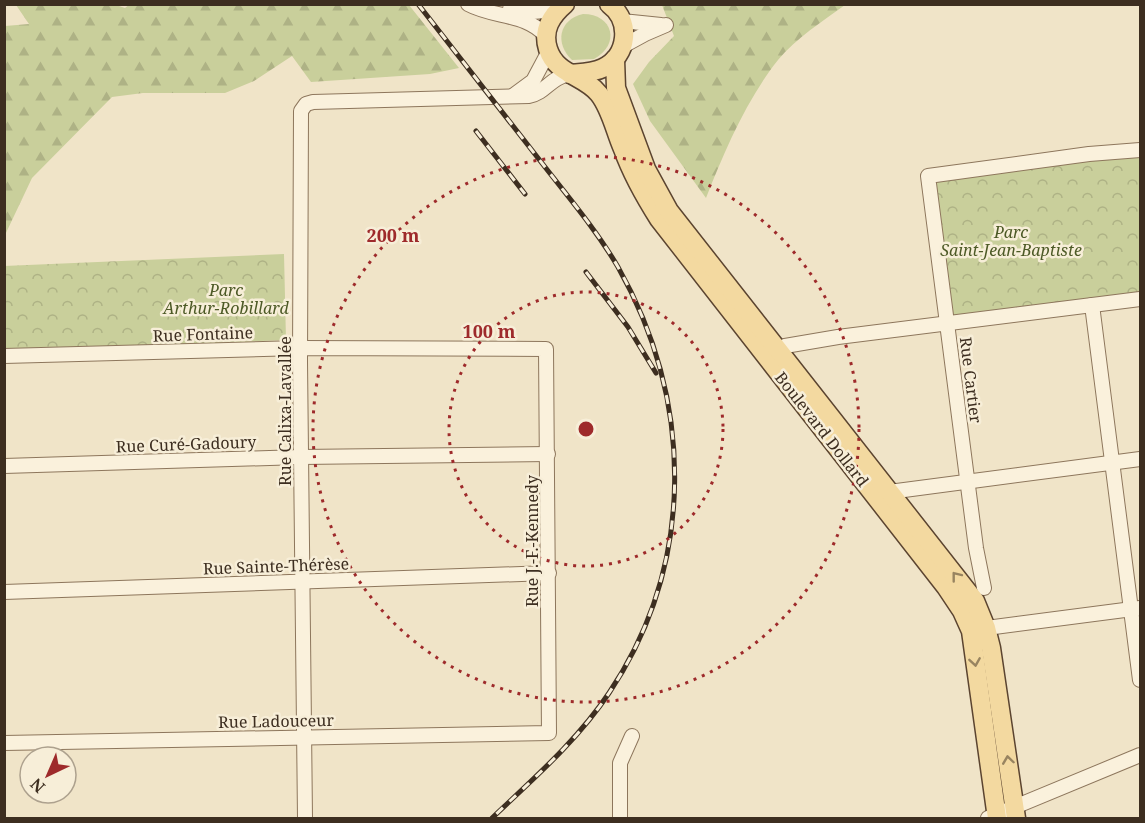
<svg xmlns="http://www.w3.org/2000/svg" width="1145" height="823" font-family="'Noto Serif',serif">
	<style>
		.green { fill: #c9cf9b }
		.forest { fill: url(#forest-firs) }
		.park { fill: url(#park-crowns) }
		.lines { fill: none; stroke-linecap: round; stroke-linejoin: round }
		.minor-casing { stroke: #8d765c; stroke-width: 16 }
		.major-casing { stroke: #5b4430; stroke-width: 21 }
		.minor { stroke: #faf1dc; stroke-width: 14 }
		.major { stroke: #f3d9a0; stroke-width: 18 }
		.rail-casing { stroke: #3d2e20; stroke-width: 5 }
		.rail { stroke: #f7eed8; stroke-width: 3; stroke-dasharray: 9; stroke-linecap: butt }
		.oneway { stroke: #988460 }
		.ring { fill: none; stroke: #9e2a2b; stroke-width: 3; stroke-dasharray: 3 6 }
		.labels { text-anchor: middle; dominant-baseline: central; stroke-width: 5; stroke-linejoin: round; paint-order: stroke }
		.park-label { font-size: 16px; font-style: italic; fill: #4d5a26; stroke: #f7eed8 }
		.street-label { font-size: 16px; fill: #3d2e20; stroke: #f7eed8 }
		.centre { fill: #9e2a2b; stroke: #f7eed8; stroke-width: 3 }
		.ring-label { font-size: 18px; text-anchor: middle; font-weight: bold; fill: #9e2a2b; stroke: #f7eed8; stroke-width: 5; stroke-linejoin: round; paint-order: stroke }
	</style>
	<defs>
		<pattern id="forest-firs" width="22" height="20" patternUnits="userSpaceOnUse" patternTransform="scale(1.5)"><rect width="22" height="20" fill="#c9cf9b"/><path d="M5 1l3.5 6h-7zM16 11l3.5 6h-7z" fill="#aeb285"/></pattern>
		<pattern id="park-crowns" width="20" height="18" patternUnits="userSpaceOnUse" patternTransform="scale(1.5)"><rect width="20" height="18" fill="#c9cf9b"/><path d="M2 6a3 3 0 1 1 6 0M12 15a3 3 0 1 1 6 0" fill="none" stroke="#aeb285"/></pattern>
	</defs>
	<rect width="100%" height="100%" fill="#f0e4c8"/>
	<path class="green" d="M583,14C613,14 621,44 594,59L572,60C555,44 558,20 583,14Z"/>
	<g class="forest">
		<path d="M113,4L125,8L130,4L409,5L459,68L430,74L311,82L292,56L254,81L225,93H143L112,97L32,178L5,235V26L29,24L16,5Z"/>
		<path d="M662,5H845C823,21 796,38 778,60C747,99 724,152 706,198L650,121L633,84L649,62L674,36Z"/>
	</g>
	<g class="park">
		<path d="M1140,152V299L947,324L928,176Z"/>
		<path d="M284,254L286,340L5,352L4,266Z"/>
	</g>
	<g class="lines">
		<defs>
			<g id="minor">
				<path d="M468,4C494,18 526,13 546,36"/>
				<path d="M510,9L532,12L558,10"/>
				<path d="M622,21L661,25"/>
				<path d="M623,46L645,34L666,25"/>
				<path d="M514,95L533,81L549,51"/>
				<path d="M1092,305L1140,680"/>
				<path d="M770,354L785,346L838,337L1140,299"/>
				<path d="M4,356L300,348L546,349L549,733L4,743"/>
				<path d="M4,466L301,457L548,454"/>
				<path d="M885,496L889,492L1140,459"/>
				<path d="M984,588L976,548L928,176L1089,154L1140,150"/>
				<path d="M4,592L549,573"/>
				<path d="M979,629L1140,608"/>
				<path d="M305,818L300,362L301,111L306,104L313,102L529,96C547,92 549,78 570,74"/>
				<path d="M620,818V763L632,736"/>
				<path d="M988,818L1140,755"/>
			</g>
			<g id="major">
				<path d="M565,4C551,16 542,30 548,49C556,75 584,75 599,94C611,109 615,131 623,149C632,174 645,197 659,219L946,587L962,611L971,631L997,818"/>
				<path d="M615,59L616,88L646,169L669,211L975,601L986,628L991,648L1016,818"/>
				<path d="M570,74C581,73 593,73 603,68C628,56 632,21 609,4"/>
			</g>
		</defs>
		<use href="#minor" class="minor-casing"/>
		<use href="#major" class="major-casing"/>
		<use href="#minor" class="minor"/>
		<use href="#major" class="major"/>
		<defs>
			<g id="rail">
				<path d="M418,4C461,59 503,113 545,167C570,199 597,231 618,267C694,402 696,563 609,693C577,741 533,779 492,818"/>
				<path d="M476,131L525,194"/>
				<path d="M586,272L628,327L656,373"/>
			</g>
		</defs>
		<use href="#rail" class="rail-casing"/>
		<use href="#rail" class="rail"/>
	</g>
	<defs><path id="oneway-chevron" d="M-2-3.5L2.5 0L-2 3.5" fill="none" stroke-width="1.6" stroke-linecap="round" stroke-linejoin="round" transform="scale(1.5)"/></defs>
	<g class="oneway">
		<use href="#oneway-chevron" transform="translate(956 576) rotate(-128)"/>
		<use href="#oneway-chevron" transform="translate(975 662) rotate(81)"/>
		<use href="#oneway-chevron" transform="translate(1008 760) rotate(-98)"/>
	</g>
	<g class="ring">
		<circle cx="586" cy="429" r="137"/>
		<circle cx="586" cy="429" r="273"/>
	</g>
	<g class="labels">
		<g class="park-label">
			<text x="1011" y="232">Parc<tspan x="1011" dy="18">Saint-Jean-Baptiste</tspan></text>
			<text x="226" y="290">Parc<tspan x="226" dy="18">Arthur-Robillard</tspan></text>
		</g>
		<g class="street-label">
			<text transform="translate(203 334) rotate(-2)">Rue Fontaine</text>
			<text transform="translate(971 380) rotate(83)">Rue Cartier</text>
			<text transform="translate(285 411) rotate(-90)">Rue Calixa-Lavallée</text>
			<text transform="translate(822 429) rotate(52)">Boulevard Dollard</text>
			<text transform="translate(186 444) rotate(-2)">Rue Curé-Gadoury</text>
			<text transform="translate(532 541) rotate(-90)">Rue J.-F.-Kennedy</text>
			<text transform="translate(276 566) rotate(-2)">Rue Sainte-Thérèse</text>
			<text transform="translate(276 721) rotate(-1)">Rue Ladouceur</text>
		</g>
	</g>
	<circle cx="586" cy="429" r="9" class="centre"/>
	<g class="ring-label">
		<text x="393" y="242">200 m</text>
		<text x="489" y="338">100 m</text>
	</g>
	<rect width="1145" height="823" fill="none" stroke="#3d2e20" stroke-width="12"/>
	<g transform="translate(48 775) rotate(224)"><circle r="28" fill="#f7eed8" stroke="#ada18e" stroke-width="1.5"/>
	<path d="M0-4.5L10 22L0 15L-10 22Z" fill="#9e2a2b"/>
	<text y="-9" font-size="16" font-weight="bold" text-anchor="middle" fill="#3d2e20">N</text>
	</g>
</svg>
